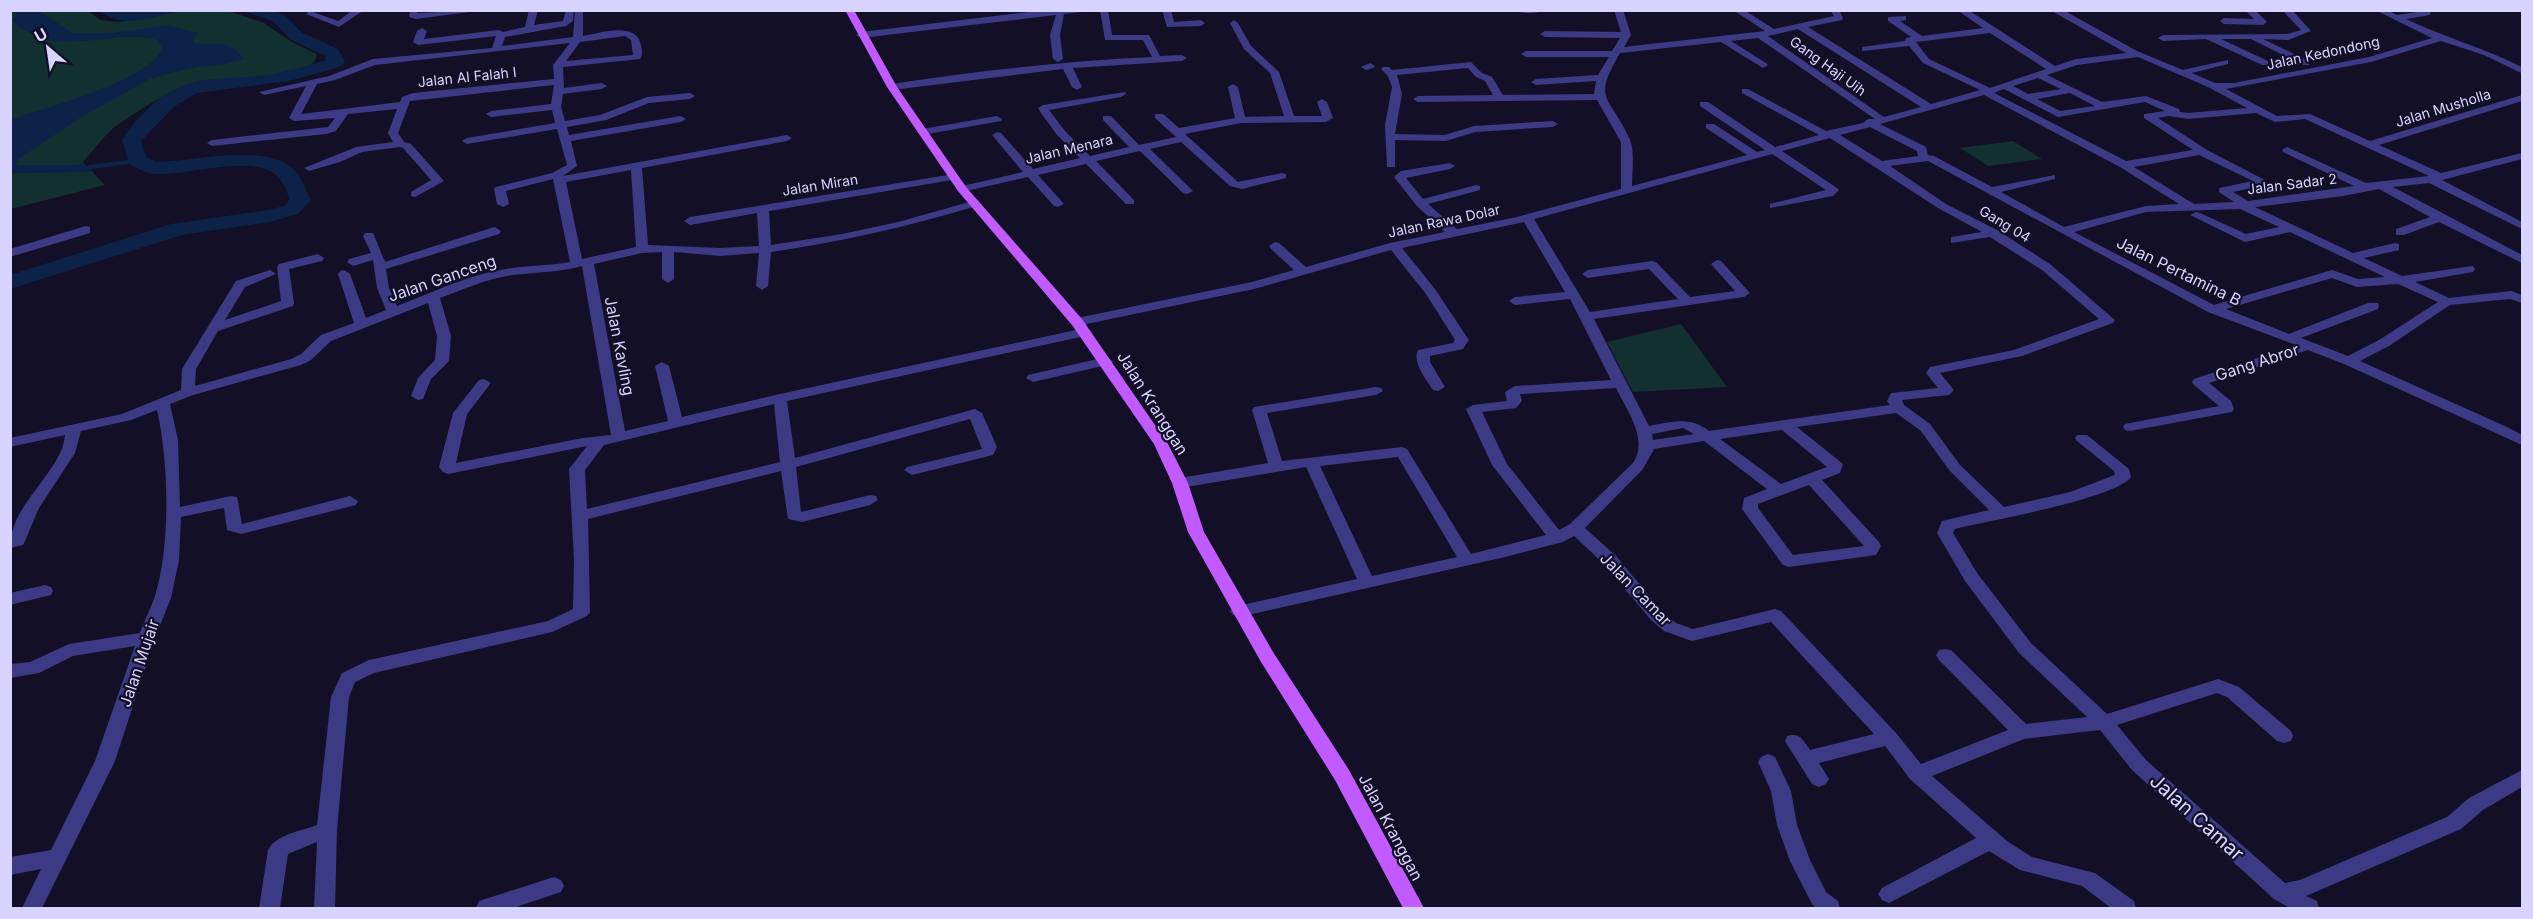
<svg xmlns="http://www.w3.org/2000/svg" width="2533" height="919" viewBox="0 0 2533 919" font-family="Inter,sans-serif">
<rect width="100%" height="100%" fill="#130f26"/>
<!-- green -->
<g fill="#12302f">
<path d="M11 11H88L101 20 118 22 181 11H228L264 23 292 42 317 54C317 55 315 61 314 62 301 79 216 79 193 83 176 87 123 119 110 131 100 141 92 152 83 162L105 185 11 209Z"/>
<polygon points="2013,141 2042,159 1988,166 1960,148"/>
<polygon points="1681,324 1727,387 1633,392 1607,342"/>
</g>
<!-- water -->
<path fill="#0c2248" d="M17 11H39L73 33H115L167 25 199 33 193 37 194 43C213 46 229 38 244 59L222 65 197 67 171 73 150 79 83 116 17 160 16 165H78L83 163 93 172 11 173V120C48 106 146 83 163 48L158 40C112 26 56 63 13 21Z"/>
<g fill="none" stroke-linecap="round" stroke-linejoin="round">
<!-- stream -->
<polyline stroke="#0c2248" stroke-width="4" points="83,168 137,161"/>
<!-- river -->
<g fill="#0c2248" fill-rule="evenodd">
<path d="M99 10H172L170 13C149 19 117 28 99 10Z"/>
<path d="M247 10H272L285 15 301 32 338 49 345 62 342 66 333 69 289 81 197 93 175 106 141 141 146 157 157 162C193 162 268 141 295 171 302 179 306 191 311 200L298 214 270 222 182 235 10 289V275L171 224 268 210 284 206 290 199C287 193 284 184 279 178 256 152 188 176 157 174 147 174 139 169 130 165L122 140C134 121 155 99 176 89 201 76 231 79 258 76 281 73 305 67 326 60L325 56 290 39 273 21 249 13Z"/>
</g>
<!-- minor -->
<g fill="#3d3a85" fill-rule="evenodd">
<polygon points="353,10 364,10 339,27 306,14 310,11 338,21"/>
<polygon points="410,10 419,10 417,13 484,10 416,19 409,17"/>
<path d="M529 10H538L534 25 563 21 566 10H574L573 21 566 26 505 37 502 46 573 37 575 10H583V36C601 33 636 21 641 45 642 51 643 54 640 59L563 67 564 88 602 83 607 86 602 89 563 94 561 107 565 121 600 115 647 97 690 93 695 96 690 99 649 103 606 120 567 127 569 135 681 116 686 119 681 122 571 141 577 166 563 176 787 135 792 138 787 141 642 168 648 245 720 248 759 246 757 213 690 225 684 221 690 217 954 174 958 175V179L769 211 771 245 842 234 898 222 973 201 979 204 977 206C906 227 844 241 771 252L768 286 762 290 756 286 759 253 720 256 674 252V279L668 283 662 279V252L642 253 594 264 625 431 668 421 655 366 662 362 669 366 682 417 780 394 1085 328 1092 332 1085 336 787 401 795 458 975 409 982 413 997 447 993 455 912 475 904 470 907 467 982 449 970 419 796 467 801 512 870 495 876 496 878 500 870 505 802 522 788 519 781 471 588 519 590 612 587 616 552 632 374 673 355 682 349 697 337 830 335 908H314L317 842 288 854 280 908H259L268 850C276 834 302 831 317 825L331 697 342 673 369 660 548 621 573 609 574 560 569 469 587 446 448 474 443 472 439 467 453 413 479 380 484 379 491 383 467 414 456 463 583 438 611 435 582 266C557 273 532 272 507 276 484 280 462 290 440 298L451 336 449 361 431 379 423 399 418 400 411 396 418 378 435 360 437 336 428 303 331 341 311 360 301 365 193 395 170 404 178 440 180 507 231 496 237 497 242 524 350 496 358 501 356 505 241 534 227 530 224 508 181 517 179 560 171 598 155 638 115 761 42 908H22L41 869 10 875V857L51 850 95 761 135 646 73 656 39 673 10 678V664L30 662 69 644 140 633C144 621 150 610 154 599 171 548 169 462 157 410L131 420 81 431 75 453 39 508 25 541 23 545 10 548C10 510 45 485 60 453 63 448 64 441 65 435L10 447V438L122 414 181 390 182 369 236 281 270 270 276 274 245 287 225 320 281 301 277 267 279 264 318 254 324 258 322 261 289 269 294 303 293 306 218 331 196 369 195 386 291 359 301 354 321 335 354 323 338 274 340 271 344 270 350 274 366 318 386 310 377 288 373 260 353 266 347 262 349 259 371 253 363 236 365 233H373L385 262 491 228 495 227 501 231 499 234 386 269 389 288 397 306C433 292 468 275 506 269 528 265 549 266 570 262L553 179 506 191 509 204 503 207 497 204 494 189 496 187 552 173 567 165 557 129 467 144 462 141 467 138 555 123 552 110 491 117 486 114 491 111 551 104 554 85 410 101 398 133 404 142 411 144 444 181 415 197 411 196V192L431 180 403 148 400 147 362 152 340 162 309 171 304 168 356 147 393 142 388 133 397 109 348 114 336 131 326 134 212 146 207 143 212 140 328 127 335 118 294 121 289 118 306 86 264 95 259 92 329 76 373 59 492 48 496 36 418 45 413 42 417 31 422 28 427 31 424 39 499 30 503 32 525 27ZM625 36 631 40 633 55 566 61 580 42ZM570 43 553 65 554 79 413 93 402 97 400 102 301 114 317 84 335 80 375 65ZM631 170 636 247 582 259 566 182ZM774 404 780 462 587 509 585 470 604 445Z"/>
<polygon points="1045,10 1098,10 1064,14 1060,35 1063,59 1058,62 1053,59 1050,35 1056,15 861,38 856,35 861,32"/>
<path d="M1100 10H1108L1112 35H1149L1160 56 1182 55 1187 58 1182 61 1073 68 1082 87 1077 90 1072 87 1063 69 892 90 887 87 892 84C979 71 1065 61 1152 57L1143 40H1105Z"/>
<polygon points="1162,10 1171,10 1174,22 1201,20 1205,23 1201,26 1167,27"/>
<path d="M1513 10H1545C1538 14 1520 14 1513 10Z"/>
<path d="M1614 10H1623L1631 35 1624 47 1765 31 1733 10H1744L1774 29 1834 16 1830 10H1839L1843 18 1842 20 1808 27 1931 104 1980 90 1923 63 1909 46 1862 51V47L1905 41 1906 38 1911 37 1888 21V17L1906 16V20L1900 21 1922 36 1983 28 1957 10H1968L2055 66 2076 59 2126 53 2050 10H2063L2137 51 2183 70 2228 60V64L2192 73 2215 83H2234L2369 57 2432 38 2375 10H2387L2397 15 2431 10 2430 15 2406 19C2444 37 2484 48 2522 67V73L2519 72 2484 55 2441 41 2371 62 2226 89 2277 116 2310 114 2370 141 2522 95V101L2379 145 2441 173 2522 153V159L2442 180 2522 222V229L2429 183 2393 187 2522 255V263L2439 222 2404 235H2396V229L2430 217 2379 189 2343 196 2255 207 2353 253 2395 243 2399 244V250L2364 258 2402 276 2473 266 2475 269 2473 272 2415 282 2449 298 2511 291 2522 295V303L2510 299 2450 305 2389 346 2360 361 2507 427 2522 435V445L2344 364 2308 350 2209 383 2231 401 2234 409 2232 412 2130 431 2125 430 2123 427 2125 424 2219 406 2194 385 2192 382 2194 379 2296 345 2208 312 1928 161 1890 166 1946 204 1997 230 2050 264 2115 320 2113 323 2022 356 1940 373 1954 390 1949 395 1902 400 1904 405 1930 424 1960 465 2004 507 2070 492 2115 475 2114 471 2077 441 2075 438 2077 435H2087L2129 469 2131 477C2115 499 1986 521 1955 529L1953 533 1977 573 2031 643 2107 714 2218 679 2239 687 2291 731 2293 736 2291 741 2284 743 2277 741 2227 697 2217 693 2117 725 2146 760 2285 883 2300 880 2447 817 2469 798 2522 770V787L2483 810 2461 829 2306 896 2317 901 2319 908H2290L2274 899 2132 770 2100 730 2024 739 1932 776 2007 841 2032 857 2095 873 2134 901 2136 908H2111L2082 886 2020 870 1989 851 1889 903 1882 900 1878 894 1882 888 1976 838 1910 779 1885 746 1819 763 1829 779 1826 784 1819 787 1812 784 1785 741 1787 736C1800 732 1803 740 1810 750L1874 734 1771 622 1692 641 1664 631 1651 620 1604 564 1574 536 1563 542 1505 557 1239 617 1233 615 1230 611 1233 607 1357 579 1306 467 1180 488 1172 483 1180 478 1268 463 1252 410 1254 407 1376 387 1381 388 1383 391 1376 395 1267 413 1282 461 1402 447 1407 449 1471 554 1546 535 1492 465 1466 409 1473 405 1507 401 1505 392 1515 386 1611 380 1570 299 1515 305 1509 301 1515 297 1565 292 1524 222 1402 248 1435 289 1469 340 1463 349 1430 356V362L1445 387 1438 391 1433 390C1426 379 1412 363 1418 350L1453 343 1455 340 1426 294 1391 250 1254 289 1077 326 1070 322 1077 318 1252 282 1294 270 1271 249 1269 246 1275 242 1279 243 1306 267 1390 243 1445 232 1416 205 1394 177 1401 171 1450 163 1455 166 1450 169 1406 178 1423 199 1476 185 1480 186V190L1428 204 1457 229 1517 217 1621 189V142L1597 100 1418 102 1413 99 1418 96 1493 95 1485 81 1476 77 1468 68 1397 75 1402 94 1395 134 1445 135 1474 126 1553 121 1558 124 1553 127 1475 132 1446 141 1395 140V167H1387L1385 125 1392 87 1388 76 1381 69 1383 67H1389L1392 70 1471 62 1482 73 1492 77 1503 95 1594 94 1596 81 1536 85 1531 82 1536 79 1598 75 1609 57H1526L1521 54 1526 51H1612L1620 38 1545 37 1540 34 1545 31 1621 32ZM1798 29 1921 107 1884 117 1768 36ZM1990 33 2046 69 1990 88 1929 59 1916 42ZM1758 38 1875 119H1868L1863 123 1826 131 1748 89H1742V93L1819 135 1775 147 1708 102H1700V106L1765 150 1757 152 1714 124H1706V128L1747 155 1632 186C1632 173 1635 152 1630 140 1610 94 1591 103 1620 53L1721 42 1763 68 1768 65 1766 63 1731 41ZM2138 57 2208 87 2247 108 2188 113 2180 112 2179 109 2146 96 2102 102 2047 75 2077 65ZM2038 78 2061 89 2028 94 2013 86ZM2004 89 2058 117 2145 102 2165 111 2144 114V118L2193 150 2126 161 1994 93ZM2070 93 2095 106 2060 111 2037 99ZM1984 95 2120 167 2179 204 2146 206 2064 227 2001 192 2055 179V175L1992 187 1934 156 1928 155 1926 147 1880 124ZM2256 113 2275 122 2305 119 2429 176 2366 183 2287 147 2282 150 2283 152 2354 186 2248 201 2233 192 2261 186 2265 181 2263 179 2207 150 2158 118 2169 116 2188 119ZM1870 127 1917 151 1918 156 1882 161 1840 135ZM1830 138 1938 208 1982 232 1951 237V243L1990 237 2042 270 2099 319 2014 350 1930 367 1926 373 1938 388 1891 393 1887 401 1890 405 1709 431C1689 416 1672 422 1649 426L1594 319 1744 297 1750 293 1721 261 1717 260 1711 264 1735 291 1690 297 1656 262 1652 261 1588 270 1582 274 1588 278 1649 269 1678 299 1590 312 1534 219 1772 154 1826 190 1770 204V208L1833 196 1839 190 1837 188 1782 151ZM2199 155 2253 181 2219 188V192L2234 202 2194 204 2134 167ZM2240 209 2279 227 2246 234 2200 213 2196 212 2190 215 2245 242 2290 232 2385 277 2358 279 2332 270 2214 305 2074 232 2146 212ZM2332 278 2357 287 2398 284 2438 302 2379 340 2348 356 2301 338 2378 309 2379 306 2378 303H2368L2289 334 2226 309ZM1616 388C1627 411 1649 439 1633 463L1570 524 1559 530 1507 464 1482 412 1516 408 1522 401 1520 394ZM1896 413 1920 430 1950 471 1989 510 1942 521 1937 533 1965 581 2019 653 2087 717 2026 724 1951 650 1945 649 1939 650 1936 655 1939 660 2008 730 1921 764 1896 733 1781 611 1775 609 1693 629 1676 623 1663 612 1616 556 1585 528 1643 469 1654 449 1704 441 1767 489 1744 498 1742 509 1783 565 1789 567 1876 555 1881 546 1879 542 1822 480 1840 473 1843 464 1797 427ZM1683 428 1694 434 1653 440 1652 434ZM1782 430 1827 467 1781 484 1720 439ZM1398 457 1457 557 1372 576 1320 466ZM1809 485 1864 546 1793 555 1758 508V504Z"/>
<polygon points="2245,10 2255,10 2267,22 2263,25 2224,24 2220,21 2224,18 2254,19"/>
<polygon points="2282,10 2292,10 2311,31 2288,40 2263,39 2309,61 2309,65 2303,65 2251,39 2221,39 2268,61 2268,65 2262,65 2206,39 2163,41 2158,38 2163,35 2287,34 2301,30"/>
<polygon points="1234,20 1238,23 1251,46 1279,72 1294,116 1322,116 1317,102 1322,99 1327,102 1333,118 1326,122 1241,123 1185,134 1238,182 1282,173 1286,174 1286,178 1242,189 1230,186 1181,142 1150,149 1191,189 1193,191 1187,194 1183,193 1140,151 1096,161 1134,200 1134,204 1126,204 1086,164 1038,175 1064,204 1058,207 1054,206 1028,177 962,192 956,189 958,187 1023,172 992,135 997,132 1001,133 1033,169 1080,158 1057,135 1039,110 1038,108 1043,105 1125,92 1126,94 1121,97 1049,110 1065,131 1090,156 1129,147 1103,120 1103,116 1111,116 1139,145 1176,137 1155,118 1155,114 1163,114 1179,128 1235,118 1228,87 1233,84 1238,87 1245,117 1284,116 1270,73 1244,49 1230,23"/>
<polygon points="1370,63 1375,66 1373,68 1366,70 1361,67"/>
<polygon points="997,116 1002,119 1001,121 922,135 917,132 922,129"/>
<polygon points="86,226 90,227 90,233 10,257 10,249"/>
<polygon points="1106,357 1113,361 1111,364 1033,382 1026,378 1028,375"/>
<polygon points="45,585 51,587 53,591 51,595 10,605 10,593"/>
<polygon points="1768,754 1775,757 1791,791 1797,825 1810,860 1826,892 1838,901 1840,908 1816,908 1812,904 1790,861 1777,825 1771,791 1758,762 1761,757"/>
<polygon points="554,877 561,880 564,886 561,892 513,908 476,908 479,901"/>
</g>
<!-- major -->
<polygon fill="#c25bff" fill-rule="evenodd" points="845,10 854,10 897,87 966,187 1082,319 1168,444 1188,483 1204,532 1273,652 1349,770 1424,908 1403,908 1335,780 1261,662 1188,532 1172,483 1154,444 1072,325 958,191 887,87"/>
</g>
<g text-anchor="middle" stroke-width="4.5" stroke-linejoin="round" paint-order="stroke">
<!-- far-street labels -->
<g font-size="14" fill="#d9d4ff" stroke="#130f26">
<text transform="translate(2323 53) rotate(-12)" y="5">Jalan Kedondong</text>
<text transform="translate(1828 66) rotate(36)" y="5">Gang Haji Uih</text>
<text transform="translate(467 77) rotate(-6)" y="5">Jalan Al Falah I</text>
<text transform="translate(2443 108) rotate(-17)" y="5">Jalan Musholla</text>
<text transform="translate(1069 149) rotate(-13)" y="5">Jalan Menara</text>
<text transform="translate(2292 184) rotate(-7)" y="5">Jalan Sadar 2</text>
<text transform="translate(820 185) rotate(-9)" y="5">Jalan Miran</text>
<text transform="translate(1444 221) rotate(-12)" y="5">Jalan Rawa Dolar</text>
<text transform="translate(2005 224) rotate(31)" y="5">Gang 04</text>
</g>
<!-- street labels -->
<g font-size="16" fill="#d9d4ff" stroke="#130f26">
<text transform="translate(2179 271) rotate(26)" y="6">Jalan Pertamina B</text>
<text transform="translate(442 278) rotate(-19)" y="6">Jalan Ganceng</text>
<text transform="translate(620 346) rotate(79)" y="6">Jalan Kavling</text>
<text transform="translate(2257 362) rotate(-18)" y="6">Gang Abror</text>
<text transform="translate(1153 403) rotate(58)" y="6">Jalan Kranggan</text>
<text transform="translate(1636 589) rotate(46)" y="6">Jalan Camar</text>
<text transform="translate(139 663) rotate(-71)" y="6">Jalan Mujair</text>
<text transform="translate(1391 827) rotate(62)" y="6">Jalan Kranggan</text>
</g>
<!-- near-street labels -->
<g font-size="20" fill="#d9d4ff" stroke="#130f26">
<text transform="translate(2197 817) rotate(42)" y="7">Jalan Camar</text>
</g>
</g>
<!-- border -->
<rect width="2533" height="919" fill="none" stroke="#d9d4ff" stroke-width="24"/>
<!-- north arrow -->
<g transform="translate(48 48) rotate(331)" stroke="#130f26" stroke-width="4.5" paint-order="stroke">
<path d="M0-4.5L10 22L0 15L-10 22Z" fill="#d9d4ff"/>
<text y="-9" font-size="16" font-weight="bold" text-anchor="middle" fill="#d9d4ff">U</text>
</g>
</svg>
